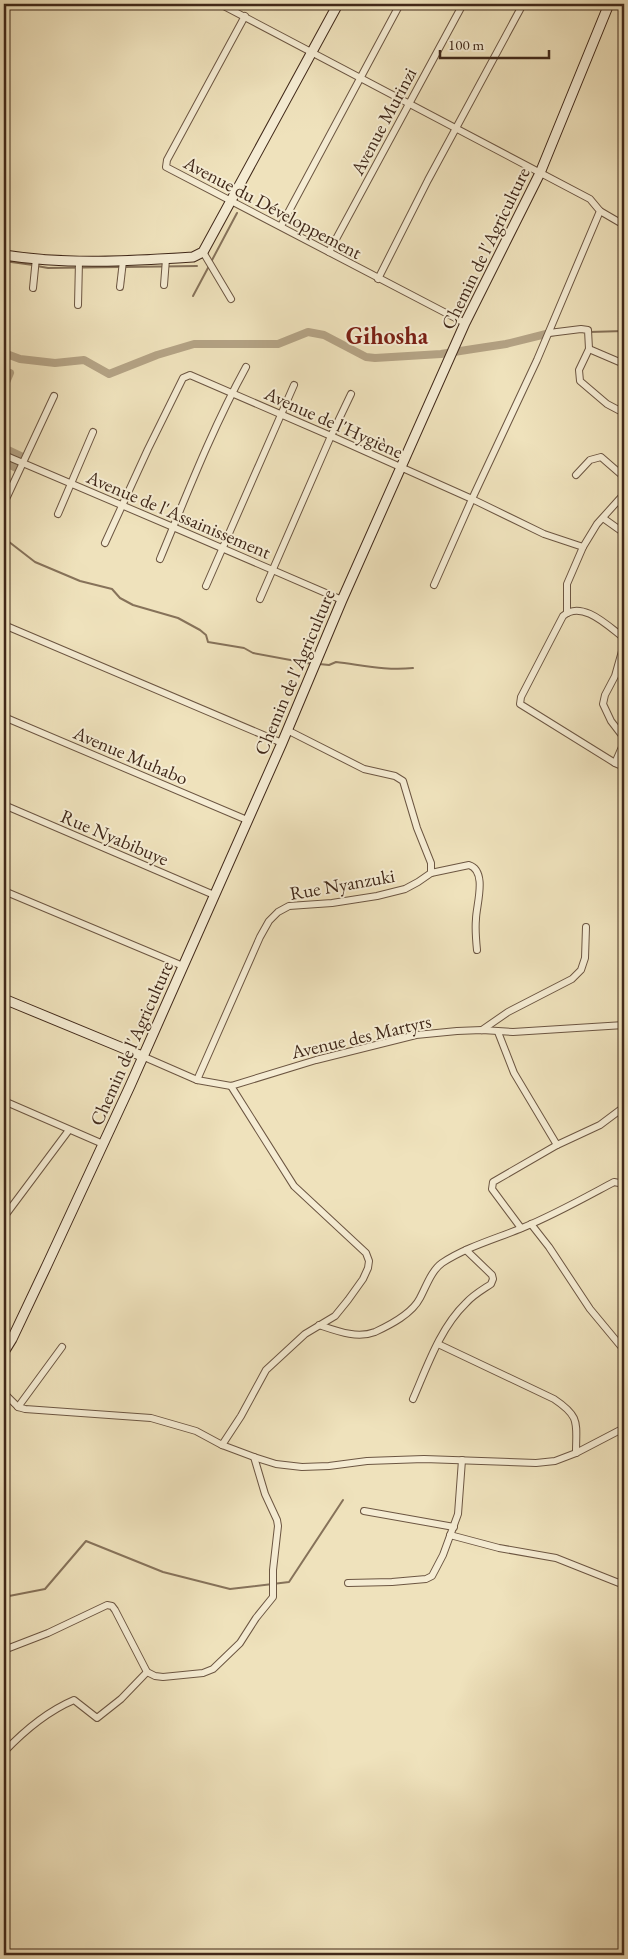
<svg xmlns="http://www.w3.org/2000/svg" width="628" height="1959" viewBox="0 0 628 1959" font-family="'EB Garamond',serif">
<rect width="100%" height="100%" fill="#efe2bc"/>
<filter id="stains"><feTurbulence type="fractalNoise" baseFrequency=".004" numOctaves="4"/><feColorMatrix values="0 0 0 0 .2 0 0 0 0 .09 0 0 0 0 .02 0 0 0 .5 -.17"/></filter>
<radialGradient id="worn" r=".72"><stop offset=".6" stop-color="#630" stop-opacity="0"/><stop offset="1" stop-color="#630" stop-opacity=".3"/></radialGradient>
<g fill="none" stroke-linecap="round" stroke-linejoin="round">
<!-- stream -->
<g stroke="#86725a" stroke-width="2">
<polyline points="4,261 33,265"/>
<polyline points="211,262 237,213"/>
<polyline points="37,266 48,268 120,267"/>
<polyline points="125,267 197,266"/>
<polyline points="193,296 209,266"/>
<polyline points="589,332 624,331"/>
<polyline points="4,538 35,562 80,581 112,589 120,598 133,605 178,618 200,630 206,635 208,642 244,648 253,653 312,664"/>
<path d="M319 664 329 665 336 662C362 665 386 671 413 668"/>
<polyline points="4,1597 45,1589 86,1541 163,1572 230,1589 289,1582 343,1500"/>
</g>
<!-- canal -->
<g stroke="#b4a385" stroke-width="8">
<polyline points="4,353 20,359 55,363 84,360 109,374 157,355 194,344 278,344 308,332 324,335 366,357 375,358 441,354 473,349 506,344 554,332"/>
<polyline points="4,387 10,373"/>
<polyline points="4,448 21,456"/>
<polyline points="4,462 18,469"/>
</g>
<defs>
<g id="street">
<polyline points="220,4 590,199 600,211 537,360 472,499 434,585"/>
<polyline points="245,16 167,160 166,167 465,323"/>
<polyline points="600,211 624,225"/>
<polyline points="281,226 400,4"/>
<polyline points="203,252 231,299"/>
<polyline points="329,252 463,4"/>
<polyline points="378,279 428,180 523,4"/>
<polyline points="164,285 166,259"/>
<polyline points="120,287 123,261"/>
<polyline points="33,288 36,258"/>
<polyline points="78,305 79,261"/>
<polyline points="549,333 581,329 588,330 589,349 579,370 580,381 607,404 624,413"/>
<polyline points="589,349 624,364"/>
<polyline points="4,455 173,527 342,600"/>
<polyline points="576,475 590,460 601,457 624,477"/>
<polyline points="6,499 54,396"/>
<polyline points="58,514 93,432"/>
<polyline points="603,518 624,533"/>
<polyline points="105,543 148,449 183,378 190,375 331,436 472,499 544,534 583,547"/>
<path d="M160 559C187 494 212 429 246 367"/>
<polyline points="206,586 294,385"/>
<polyline points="260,599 331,436 351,394"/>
<polyline points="567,613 567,584 583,547 597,524 624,494"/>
<polyline points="4,625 282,743"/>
<path d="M624 638C609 627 582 599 563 616L521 697 520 704 615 763 624 767"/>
<polyline points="4,717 247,820"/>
<polyline points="287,730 364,769 395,776 403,781 417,828 431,863 431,873"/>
<polyline points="615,763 622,747 624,738 611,721 603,704 605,695 615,676 624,644"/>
<polyline points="4,805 214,895"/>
<polyline points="4,891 183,966"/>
<polyline points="482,1030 508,1012 572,979 581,970 585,958 586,927"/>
<polyline points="498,1032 514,1073 557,1145"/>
<polyline points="142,1056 197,1080 231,1086 316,1060 416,1035 457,1031 482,1030 513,1032 624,1025"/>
<path d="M197 1080 260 937 269 921 278 912 289 906 332 903 377 896 405 889 418 882 431 873 469 865C488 871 476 906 476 919 475 929 476 940 477 950"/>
<polyline points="4,1101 103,1144"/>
<polyline points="4,1217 69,1130"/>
<polyline points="531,1224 549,1247 590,1309 624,1350"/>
<polyline points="521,1228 492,1189 493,1182 557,1145 600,1125 624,1107"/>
<path d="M319 1325C337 1331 357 1339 375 1332 390 1325 412 1314 420 1298 426 1287 431 1271 442 1263 466 1247 495 1239 522 1228 554 1215 584 1198 614 1182L624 1184"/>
<path d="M438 1344 554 1399C581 1417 576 1423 576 1453"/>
<polyline points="4,1393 18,1407 25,1409 151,1418 196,1431 222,1445 254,1457 276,1464 302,1467 329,1466 367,1461 424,1459 536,1463 555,1461 576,1453 624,1428"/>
<path d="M413 1399C427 1367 440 1328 466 1303 473 1295 482 1290 491 1284L493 1279 492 1275 466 1250"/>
<polyline points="18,1407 62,1347"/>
<polyline points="222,1445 241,1416 266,1370 305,1334 335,1316 348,1300 363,1279 368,1268 369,1261 366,1253 294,1186 231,1086"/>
<polyline points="364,1511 454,1527"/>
<polyline points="450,1535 499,1548 556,1558 624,1585"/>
<polyline points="348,1583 392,1582 426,1579 432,1576 443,1555 458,1514 462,1460"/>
<polyline points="4,1650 48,1633 107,1605 112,1606 115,1610 147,1672 155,1676 163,1677 203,1673 213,1669 240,1643 256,1618 273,1597 273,1570 278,1526 277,1520 265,1494 254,1457"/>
<path d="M4 1752C23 1732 48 1711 74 1700L97 1718 121 1699 147 1672"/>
</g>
<g id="secondary">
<path d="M4 255C66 265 131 261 193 257L203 252 338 4"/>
<polyline points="4,999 142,1056"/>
<polyline points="4,1352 12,1339 47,1265 130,1086 282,743 342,600 465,323 540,173 609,4"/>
</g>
</defs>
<!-- street casing -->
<use href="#street" stroke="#6c5642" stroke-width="8"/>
<!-- secondary casing -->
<use href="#secondary" stroke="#402819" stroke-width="11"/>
<!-- street -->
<use href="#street" stroke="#f5ecd3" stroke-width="6"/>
<!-- secondary -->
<use href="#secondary" stroke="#f5ecd3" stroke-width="9"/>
</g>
<g text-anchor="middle" stroke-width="4" stroke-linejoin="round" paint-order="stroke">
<!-- street labels -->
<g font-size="19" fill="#402819" stroke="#f5ecd3">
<text transform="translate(383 121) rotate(-62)" y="7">Avenue Murinzi</text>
<text transform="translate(273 207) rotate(28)" y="7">Avenue du Développement</text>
<text transform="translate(485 248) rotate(-64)" y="7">Chemin de l'Agriculture</text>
<text transform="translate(334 422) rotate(24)" y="7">Avenue de l'Hygiène</text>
<text transform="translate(179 514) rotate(23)" y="7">Avenue de l'Assainissement</text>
<text transform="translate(294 672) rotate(-67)" y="7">Chemin de l'Agriculture</text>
<text transform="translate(131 755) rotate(23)" y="7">Avenue Muhabo</text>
<text transform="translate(115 837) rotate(23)" y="7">Rue Nyabibuye</text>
<text transform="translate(342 884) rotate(-10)" y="7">Rue Nyanzuki</text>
<text transform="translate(361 1036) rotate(-13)" y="7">Avenue des Martyrs</text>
<text transform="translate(131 1043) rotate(-66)" y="7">Chemin de l'Agriculture</text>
</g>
<!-- district labels -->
<g font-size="24" font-weight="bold" fill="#7a1f14" stroke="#f5ecd3">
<text x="387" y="344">Gihosha</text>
</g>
</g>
<!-- margin -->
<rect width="628" height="1959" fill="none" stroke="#efe2bc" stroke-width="20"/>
<rect x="5" y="5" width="618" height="1949" fill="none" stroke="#402819" stroke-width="2.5"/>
<rect x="10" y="10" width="608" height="1939" fill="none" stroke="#402819"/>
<!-- scale -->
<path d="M440 50v8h109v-8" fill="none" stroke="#402819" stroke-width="2.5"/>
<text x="448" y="50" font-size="15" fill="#402819" stroke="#f5ecd3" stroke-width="4" paint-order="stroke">100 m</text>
<rect width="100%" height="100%" filter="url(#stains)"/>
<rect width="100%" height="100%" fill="url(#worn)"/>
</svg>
